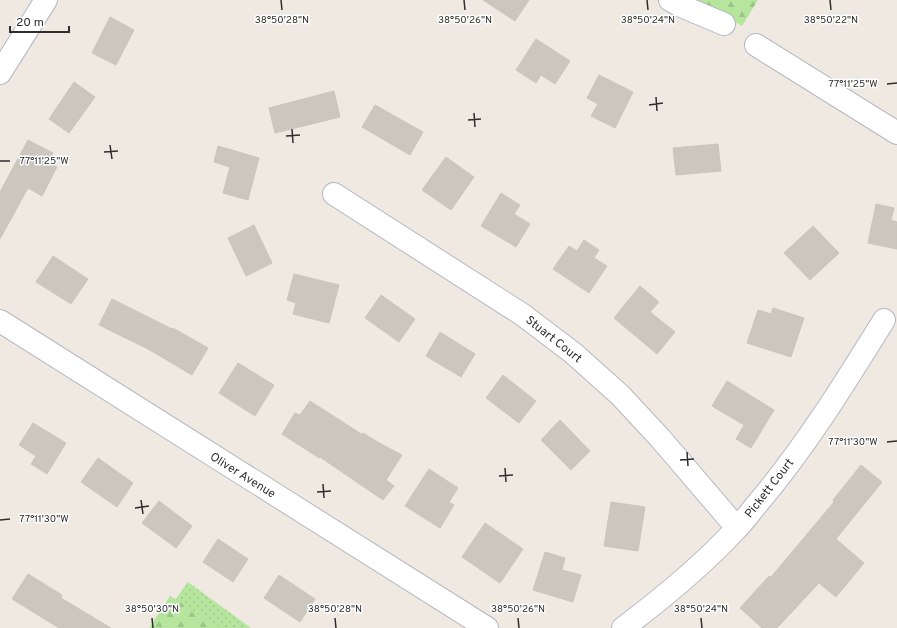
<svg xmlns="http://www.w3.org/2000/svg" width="897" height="628" viewBox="0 0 897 628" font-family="Overpass,sans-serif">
<defs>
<pattern id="green-dots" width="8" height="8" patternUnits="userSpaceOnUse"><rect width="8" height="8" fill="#b6e59e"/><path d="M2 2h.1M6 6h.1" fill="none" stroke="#9dc588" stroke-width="1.8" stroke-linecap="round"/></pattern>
<pattern id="forest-firs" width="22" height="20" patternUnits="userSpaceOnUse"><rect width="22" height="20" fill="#b6e59e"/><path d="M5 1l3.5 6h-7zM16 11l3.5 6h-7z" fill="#9dc588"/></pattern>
</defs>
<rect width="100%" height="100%" fill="#efe9e1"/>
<!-- green -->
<polygon fill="url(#green-dots)" points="188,582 251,628 155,628"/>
<!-- forest -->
<g fill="url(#forest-firs)">
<polygon points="693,0 758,0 742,26"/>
<polygon points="170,596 221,628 149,628"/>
</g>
<!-- building -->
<g fill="#cbc7bf" stroke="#cbc5ba">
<polygon points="483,0 529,0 515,21"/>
<polygon points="110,17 134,30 116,65 92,53"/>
<polygon points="536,39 570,61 555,84 541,75 536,83 516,70"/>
<polygon points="599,75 633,92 615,128 591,116 598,104 587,98"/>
<polygon points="74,82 95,97 69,133 49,119"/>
<polygon points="334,91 340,117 275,133 269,108"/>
<polygon points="375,105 423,132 410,155 362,127"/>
<polygon points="28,140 53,153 48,162 57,167 42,196 28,188 0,239 0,192"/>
<polygon points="718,144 721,171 676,175 673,148"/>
<polygon points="218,146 259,158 248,200 223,193 230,167 214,162"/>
<polygon points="446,157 474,177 451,210 422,190"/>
<polygon points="501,193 520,205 514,214 530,224 516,247 481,226"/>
<polygon points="876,204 894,208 891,220 897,222 897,249 868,243"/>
<polygon points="254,225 272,263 246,276 228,238"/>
<polygon points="813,226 839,253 810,280 784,253"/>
<polygon points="584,240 599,250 594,258 607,266 589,293 553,269 569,246 577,251"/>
<polygon points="53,256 88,279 71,304 36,282"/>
<polygon points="294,274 339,285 329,323 293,314 296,303 287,300"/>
<polygon points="640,286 659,302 650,312 675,332 657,354 614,318"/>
<polygon points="381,295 415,319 399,342 365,318"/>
<polygon points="112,299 172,329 173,328 208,348 192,375 148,349 99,325"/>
<polygon points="773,308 804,318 791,357 747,343 758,310 771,314"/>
<polygon points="440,332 475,354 461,377 426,356"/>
<polygon points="238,363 274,385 255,416 219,393"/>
<polygon points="503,375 536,401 519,423 486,398"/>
<polygon points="727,381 774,410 751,448 736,439 744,425 712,406"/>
<polygon points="310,401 363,435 363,433 381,444 402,455 386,480 394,486 383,500 320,457 319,458 282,434 295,413 300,415"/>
<polygon points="560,420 590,451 571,470 541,440"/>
<polygon points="33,423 66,443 47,474 31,464 36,456 19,445"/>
<polygon points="98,458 133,483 117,507 81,482"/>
<polygon points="861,465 882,482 836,539 864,563 836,597 819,583 777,628 762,628 740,608 769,576 771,577 834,502 833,500"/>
<polygon points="429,469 458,488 449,502 454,505 440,528 405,506"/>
<polygon points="159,501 192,526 176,548 142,523"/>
<polygon points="611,502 645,507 638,551 604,546"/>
<polygon points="485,523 523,549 500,583 462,557"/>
<polygon points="218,539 248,559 233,582 203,562"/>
<polygon points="545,552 565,558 562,570 581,575 573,602 533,590"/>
<polygon points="28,574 62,595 61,598 111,628 59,628 12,599"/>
<polygon points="279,575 315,599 300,622 264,598"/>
</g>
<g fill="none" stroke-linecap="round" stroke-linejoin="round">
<defs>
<g id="minor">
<polyline points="670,0 679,5 724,24"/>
<polyline points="756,45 897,133"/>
<polyline points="0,73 46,0"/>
<polyline points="334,194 523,315 573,353 620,395 660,438 737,528"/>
<polyline points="0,321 487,628"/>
<path d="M623 628C663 598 703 565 737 528 745 520 751 511 758 503 806 446 845 383 884 320"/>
</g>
</defs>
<!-- minor casing -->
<use href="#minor" stroke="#b4b7c1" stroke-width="24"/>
<!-- minor -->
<use href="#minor" stroke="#fff" stroke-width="22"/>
</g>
<!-- ticks -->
<path fill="none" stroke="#2e2e2e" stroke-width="1.5" d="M281 0 282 10M464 0 465 10M647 0 648 10M830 0 831 10M887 84 897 83M656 97 657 111M649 105 663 103M474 113 475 127M468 120 481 119M292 129 293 143M286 136 300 135M110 145 112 159M104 152 118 151M0 161H10M887 442 897 441M687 452 688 466M680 460 694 459M505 468 506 482M499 476 513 475M323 484 324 498M317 492 331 491M141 500 143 514M135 508 149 506M0 520 10 519M152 618 153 628M335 618 336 628M518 618 519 628M701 618 702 628"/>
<g text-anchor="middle" stroke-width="3" stroke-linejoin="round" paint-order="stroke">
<!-- street labels -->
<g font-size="12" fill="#2e2e2e" stroke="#fff">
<text transform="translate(554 339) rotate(38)" y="4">Stuart Court</text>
<text transform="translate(243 475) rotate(32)" y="4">Oliver Avenue</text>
<text transform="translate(769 488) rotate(-52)" y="4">Pickett Court</text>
</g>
</g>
<g font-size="10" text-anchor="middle" fill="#2e2e2e" stroke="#fff" stroke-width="3" stroke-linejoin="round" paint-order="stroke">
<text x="282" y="23">38°50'28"N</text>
<text x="465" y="23">38°50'26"N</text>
<text x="648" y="23">38°50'24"N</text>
<text x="831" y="23">38°50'22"N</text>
<text x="853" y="87">77°11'25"W</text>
<text x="44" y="164">77°11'25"W</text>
<text x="853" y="445">77°11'30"W</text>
<text x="44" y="522">77°11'30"W</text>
<text x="152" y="612">38°50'30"N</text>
<text x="335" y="612">38°50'28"N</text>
<text x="518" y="612">38°50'26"N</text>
<text x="701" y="612">38°50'24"N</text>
</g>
<!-- scale -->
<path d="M10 26v6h59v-6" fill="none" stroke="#2e2e2e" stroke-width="2"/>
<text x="16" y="26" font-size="12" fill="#2e2e2e" stroke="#ffffff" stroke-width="3" paint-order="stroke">20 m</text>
</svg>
